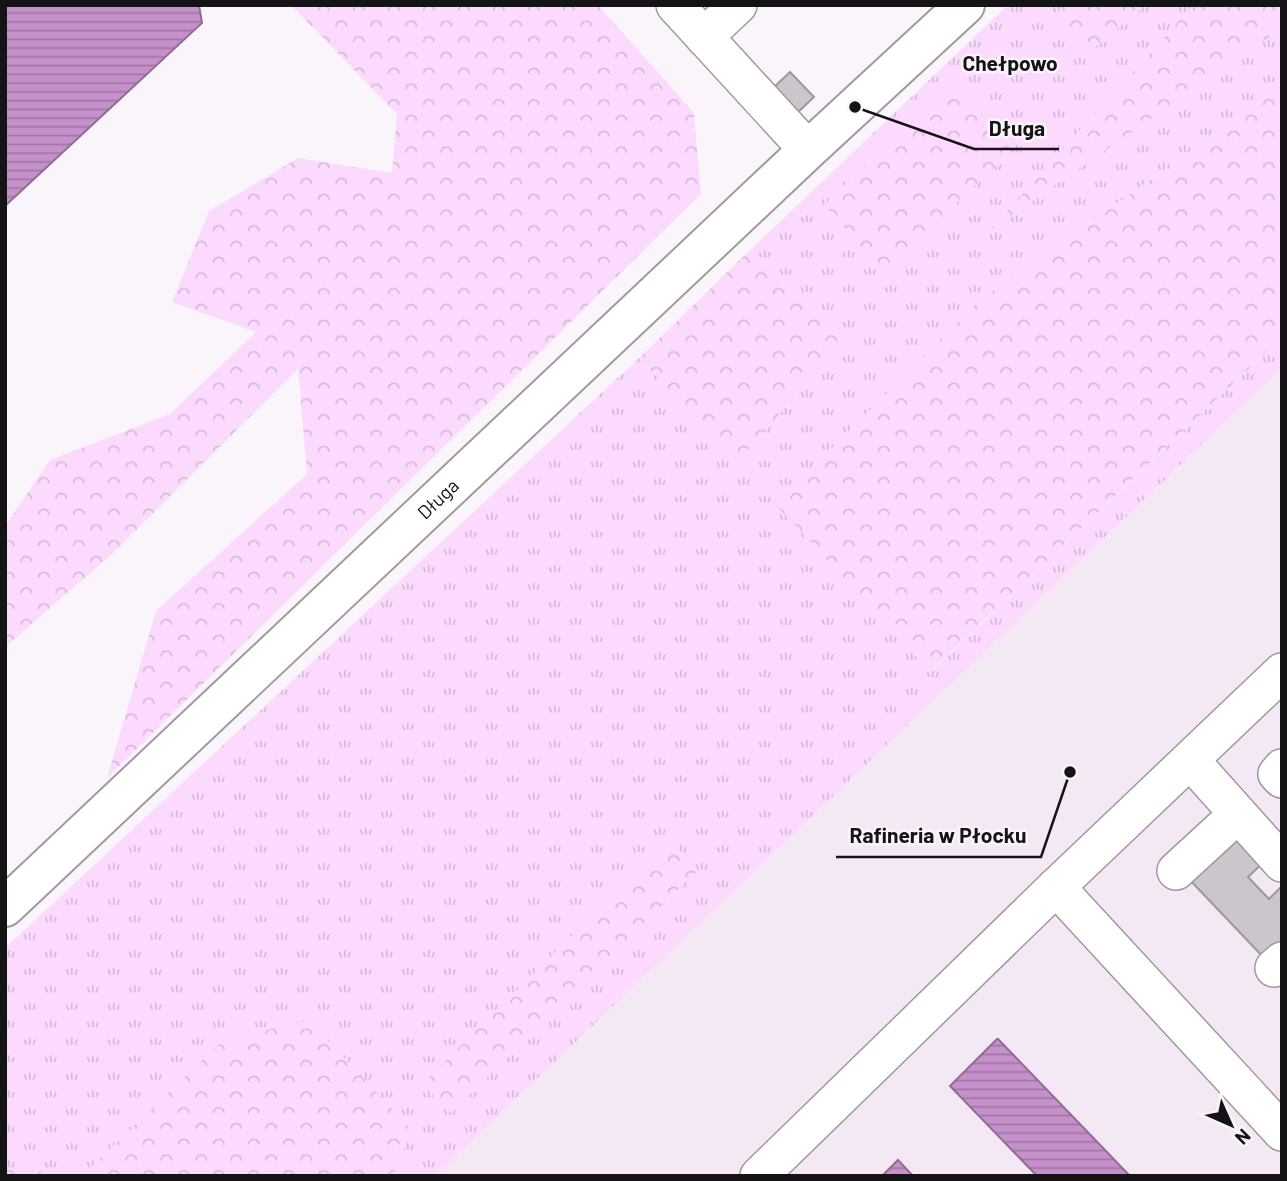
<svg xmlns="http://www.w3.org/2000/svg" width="1287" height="1181" viewBox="0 0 1287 1181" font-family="Barlow,sans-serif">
<defs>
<pattern id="grass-tufts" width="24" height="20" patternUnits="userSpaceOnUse" patternTransform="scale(1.75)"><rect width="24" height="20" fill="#fbdafe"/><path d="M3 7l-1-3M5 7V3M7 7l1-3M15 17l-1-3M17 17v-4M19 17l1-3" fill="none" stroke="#d6bad9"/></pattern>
<pattern id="forest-crowns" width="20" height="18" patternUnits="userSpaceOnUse" patternTransform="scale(1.75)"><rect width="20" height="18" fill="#fbdafe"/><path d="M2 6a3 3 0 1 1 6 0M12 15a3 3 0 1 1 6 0" fill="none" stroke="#d6bad9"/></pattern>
<pattern id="water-rules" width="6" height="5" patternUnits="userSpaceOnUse" patternTransform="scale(1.75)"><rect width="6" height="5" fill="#c691ca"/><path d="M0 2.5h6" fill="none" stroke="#a075a3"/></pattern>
</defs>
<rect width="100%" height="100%" fill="#faf5fa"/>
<!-- built -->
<polygon fill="#f3e8f4" points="1282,368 1282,1176 435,1176"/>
<!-- grass -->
<polygon fill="url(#grass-tufts)" points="1008,5 1193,5 992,228 1282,28 1282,87 980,300 931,672 1282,337 1282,368 435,1176 5,1176 5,948 639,358 735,461 847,342 749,251"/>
<!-- forest -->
<g fill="url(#forest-crowns)">
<polygon points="291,5 598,5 694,113 701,194 107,778 156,611 307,474 298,369 112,554 5,647 5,526 50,460 170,414 256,332 172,302 209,211 298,158 392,173 397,114"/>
<polygon points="1064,5 1141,5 1142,8 1087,54 1058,11"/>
<polygon points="1193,5 1282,5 1282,28 989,231"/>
<polygon points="952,81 1014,149 884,272 824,205"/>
<polygon points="1282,87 1282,337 930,672 775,504 980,300"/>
<polygon points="749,251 847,342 735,462 639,358"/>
<polygon points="670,839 697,871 451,1113 422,1084"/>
<polygon points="309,1020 411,1129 394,1176 82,1176 223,1040"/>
<polygon points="5,1168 42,1171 37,1176 5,1176"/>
</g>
<!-- water -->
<g fill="url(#water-rules)" stroke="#916b94" stroke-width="2">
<polygon points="5,5 199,5 202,23 5,206"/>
<polygon points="997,1039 998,1039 1130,1176 1037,1176 950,1086"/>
<polygon points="898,1160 913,1176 882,1176"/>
</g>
<!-- building -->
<g fill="#cbc6cb" stroke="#9d989d" stroke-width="2">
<polygon points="790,72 814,97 796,114 772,89"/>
<polygon points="1243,834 1267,859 1248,877 1269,899 1282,886 1282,947 1267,961 1186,876 1218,845 1225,852"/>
</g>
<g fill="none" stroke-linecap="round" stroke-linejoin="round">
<defs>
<g id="minor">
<polyline points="675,5 808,150"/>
<polyline points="704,37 738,5"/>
<polyline points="1190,760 1282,863"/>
<polyline points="1282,768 1277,774 1282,779"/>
<polyline points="1176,871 1238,814"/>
<polyline points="1056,887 1282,1132"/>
<polyline points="1274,968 1282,961"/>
<polyline points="759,1176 1056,887 1282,672"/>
</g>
<g id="major">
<path id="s1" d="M5 907 808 150 965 5"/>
</g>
</defs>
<!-- minor casing -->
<use href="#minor" stroke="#9f9a9f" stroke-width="40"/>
<!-- major casing -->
<use href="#major" stroke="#9f9a9f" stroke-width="42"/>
<!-- minor -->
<use href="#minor" stroke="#fff" stroke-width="37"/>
<!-- major -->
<use href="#major" stroke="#fff" stroke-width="38"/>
</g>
<g text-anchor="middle" stroke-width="5" stroke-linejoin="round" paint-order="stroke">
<!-- street labels -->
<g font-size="19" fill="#151315" stroke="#faf5fa">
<text dy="7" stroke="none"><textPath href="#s1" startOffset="595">Długa</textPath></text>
</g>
<!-- neighbourhood labels -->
<g font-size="21" font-weight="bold" fill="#151315" stroke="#faf5fa">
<text x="1010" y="71">Chełpowo</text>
</g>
</g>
<!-- callouts -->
<path fill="none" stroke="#151315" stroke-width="2.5" d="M855 107L974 149H1059M1070 772L1041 857H836"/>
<g fill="#151315" stroke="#faf5fa" stroke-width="2.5">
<circle cx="855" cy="107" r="7"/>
<circle cx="1070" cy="772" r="7"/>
</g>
<g font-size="21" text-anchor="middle" font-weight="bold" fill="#151315" stroke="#faf5fa" stroke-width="5" stroke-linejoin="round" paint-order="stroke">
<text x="1017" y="136">Długa</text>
<text x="938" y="843">Rafineria w Płocku</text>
</g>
<!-- border -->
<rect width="1287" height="1181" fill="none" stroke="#151315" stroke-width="14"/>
<!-- north arrow -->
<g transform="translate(1231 1125) rotate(135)" stroke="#faf5fa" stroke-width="5" paint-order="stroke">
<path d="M0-5L12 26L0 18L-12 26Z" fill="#151315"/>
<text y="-10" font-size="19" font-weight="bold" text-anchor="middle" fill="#151315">N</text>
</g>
</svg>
